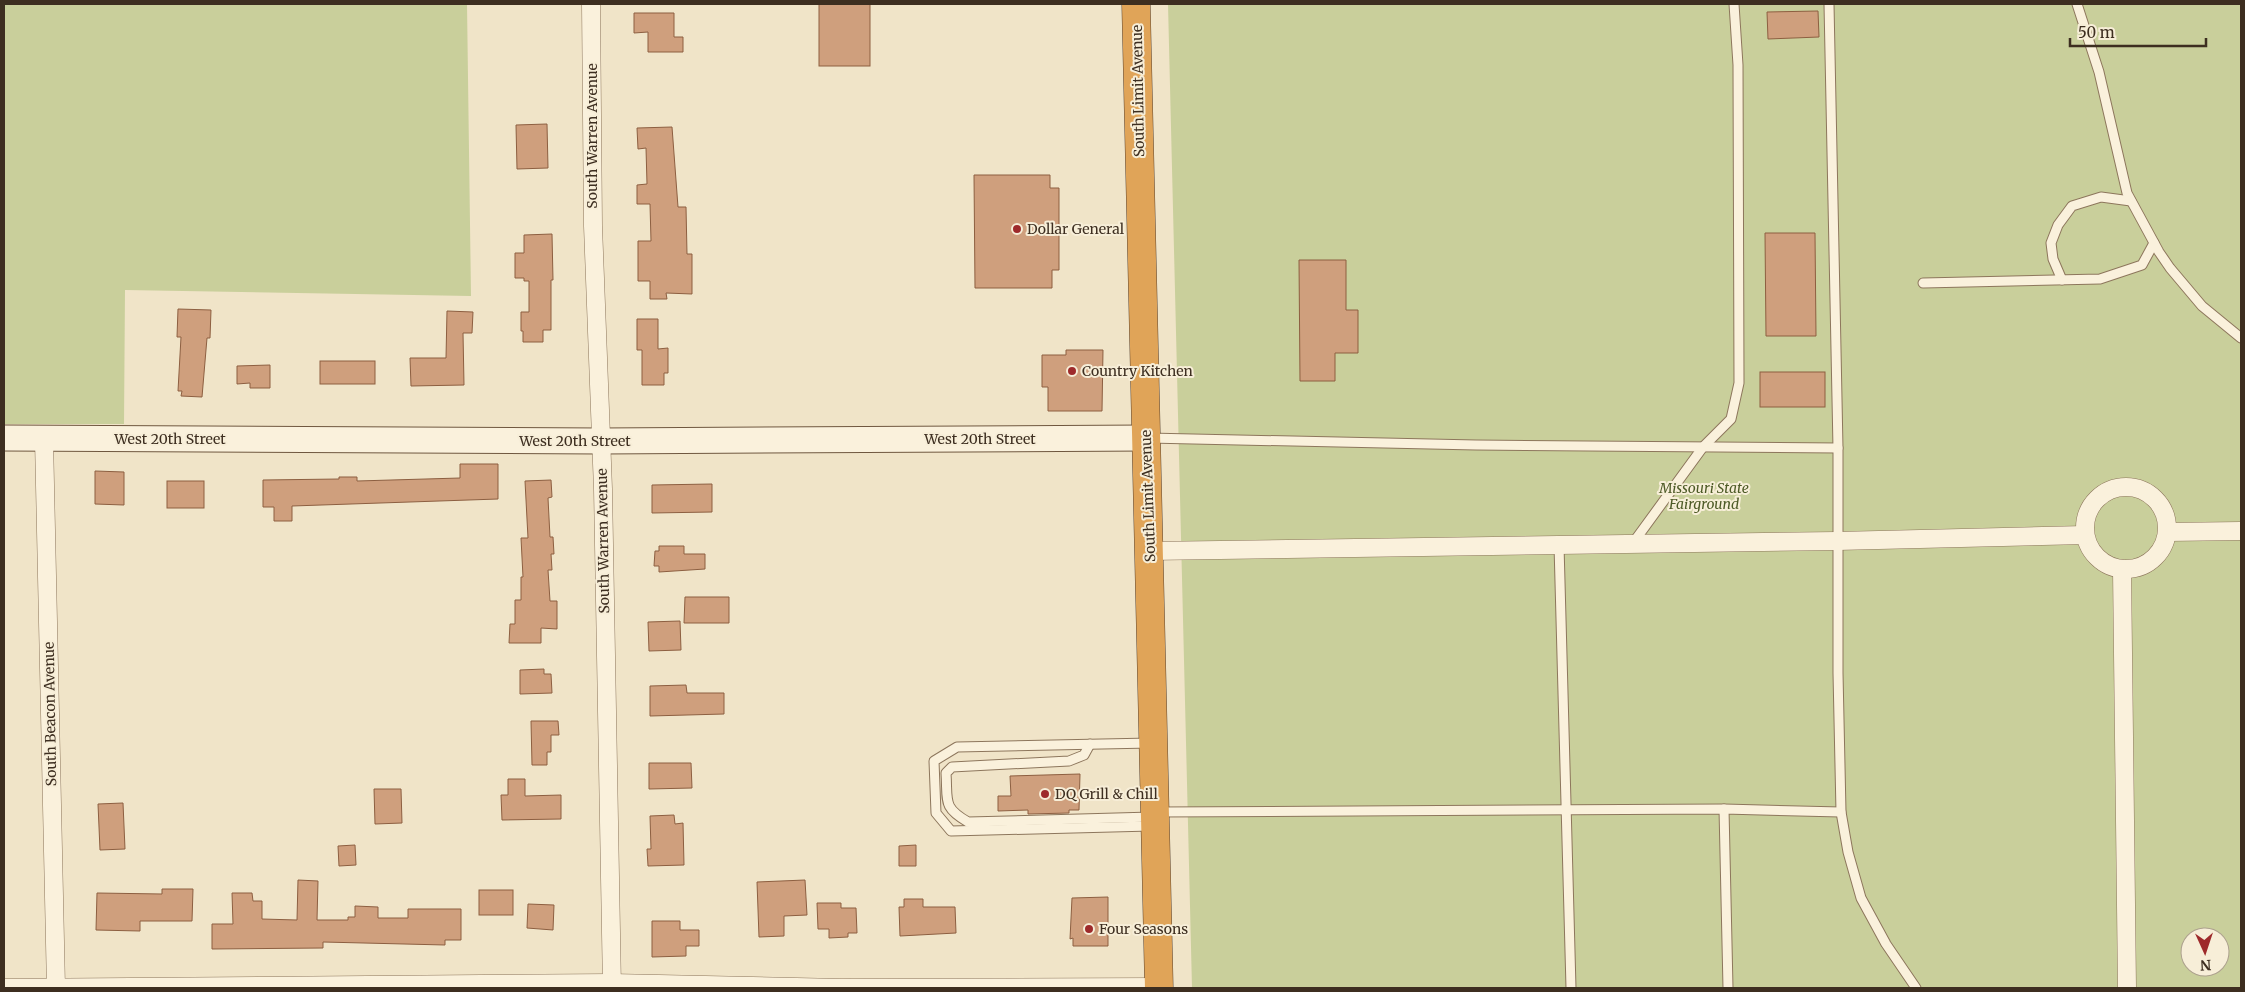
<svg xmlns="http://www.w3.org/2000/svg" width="2245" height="992" viewBox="0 0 2245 992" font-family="Merriweather,serif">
<rect width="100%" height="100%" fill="#f0e4c8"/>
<!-- green -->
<g fill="#c9cf9b" fill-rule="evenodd">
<polygon points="4,4 467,4 471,296 125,290 124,424 4,424"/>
<path d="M1168 4H2241V988H1192ZM2190 937H2220V967H2190Z"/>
</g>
<!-- building -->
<g fill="#cf9f7d" stroke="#8d5f41">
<rect x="819" y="4" width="51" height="62"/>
<polygon points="1818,11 1819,37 1768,39 1767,12"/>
<polygon points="634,13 674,13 674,37 683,37 683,52 648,52 648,32 634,33"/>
<polygon points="547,124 548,168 517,169 516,125"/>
<polygon points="672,127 678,207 686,207 687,254 692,254 692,294 666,293 667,299 650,299 650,281 638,281 638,241 651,241 650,204 637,204 637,185 647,184 646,148 638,149 637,128"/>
<polygon points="974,175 1050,175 1050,188 1059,188 1059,270 1052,270 1052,288 975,288"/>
<polygon points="1765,233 1815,233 1816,336 1766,336"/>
<polygon points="552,234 553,280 551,280 551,330 543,330 543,342 523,342 523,331 521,331 521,312 529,312 529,281 524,281 524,278 515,278 515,253 524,253 524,235"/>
<polygon points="1299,260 1346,260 1346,310 1358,310 1358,353 1335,353 1335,381 1300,381"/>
<polygon points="178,309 211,310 210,338 207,338 202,397 181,396 182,391 178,391 181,337 177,337"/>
<polygon points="447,311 473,312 472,333 463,333 464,385 411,386 410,358 446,358"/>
<polygon points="637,319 658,319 658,349 668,348 668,373 664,373 664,385 642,385 642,350 637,350"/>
<polygon points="1066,350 1103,350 1102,411 1048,411 1048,387 1042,387 1042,355 1066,355"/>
<rect x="320" y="361" width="55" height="23"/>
<polygon points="270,365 270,388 250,388 250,383 237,384 237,366"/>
<rect x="1760" y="372" width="65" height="35"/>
<polygon points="460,464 498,464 498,499 292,506 292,521 274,521 274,507 263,507 263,480 339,479 339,477 357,477 357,481 460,478"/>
<polygon points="95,471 124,472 124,505 95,504"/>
<polygon points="551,480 552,497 548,498 550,537 553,537 554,554 551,554 552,570 548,570 550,601 557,601 557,629 541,628 541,643 509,643 510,624 515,624 515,600 521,600 521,577 523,577 521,538 528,538 525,481"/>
<rect x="167" y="481" width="37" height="27"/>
<polygon points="712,484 712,512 652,513 652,485"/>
<polygon points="659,546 684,546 684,554 705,554 705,569 659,572 659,566 654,566 655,551 659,551"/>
<polygon points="685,597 729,597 729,623 684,623"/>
<polygon points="680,621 681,650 649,651 648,622"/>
<polygon points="544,669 544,674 551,674 552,693 520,694 520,670"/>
<polygon points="686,685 687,693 724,693 724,714 650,716 650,686"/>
<polygon points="531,721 558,721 559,735 551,735 551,752 547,752 547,765 532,765"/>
<polygon points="649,763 691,763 692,788 649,789"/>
<polygon points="1080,774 1079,810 1069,810 1069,813 1028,814 1028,810 998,811 998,796 1011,796 1010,776"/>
<polygon points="508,779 525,779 525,796 561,795 561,819 502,820 501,795 508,795"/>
<polygon points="374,789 401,789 402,823 375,824"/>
<polygon points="123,803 125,849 100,850 98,804"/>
<polygon points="674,815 675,824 683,823 684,865 648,866 647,849 651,849 650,816"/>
<polygon points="355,845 356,865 339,866 338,846"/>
<polygon points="916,845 916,866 899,866 899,846"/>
<polygon points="298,880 318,881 317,920 348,920 348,917 355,917 355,906 378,907 378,918 408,918 408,909 461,909 461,940 445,940 445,945 323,942 323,948 212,949 212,924 233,924 232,893 252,893 253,901 262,901 262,919 297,920"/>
<polygon points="805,880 807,915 784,916 784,936 759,937 757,882"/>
<polygon points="162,889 193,889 192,921 140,921 140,931 96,930 97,893 162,894"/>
<rect x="479" y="890" width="34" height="25"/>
<polygon points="1108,897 1108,946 1073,946 1073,938 1070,939 1072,898"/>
<polygon points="904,899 923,899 923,907 955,907 956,933 900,936 899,907 904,907"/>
<polygon points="817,903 841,903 841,908 856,908 857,933 848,933 848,937 829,938 829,929 818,929"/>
<polygon points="528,904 554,905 553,930 527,928"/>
<polygon points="652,921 680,921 680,930 699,930 699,946 686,946 686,956 652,957"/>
</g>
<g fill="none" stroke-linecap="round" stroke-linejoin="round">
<defs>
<g id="lane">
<polyline points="1829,4 1838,448 1838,673 1841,812 1848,852 1861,898 1886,944 1916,988"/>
<polyline points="2077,4 2099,72 2127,193 2159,252 2170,268 2202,306 2241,338"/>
<polyline points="2062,280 2053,259 2051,243 2058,225 2072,206 2101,197 2131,201"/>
<polyline points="1923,283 2100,279 2142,265 2154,243"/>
<polyline points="1148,438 1476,445 1838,448"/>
<polyline points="1633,543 1703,447 1731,419 1739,383 1738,65 1734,4"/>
<polyline points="1559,545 1571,988"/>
<polyline points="1151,743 957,747 934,761 936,813 951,831 1151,826"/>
<path d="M1090 744 1084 755 1069 761 952 767 946 773C948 801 942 807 968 822L1152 817"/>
<polyline points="1724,809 1728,988"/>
<polyline points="1157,812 1724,809 1841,812"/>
</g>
<g id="street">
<polyline points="591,4 593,226 603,489 612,988"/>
<polyline points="44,439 56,988"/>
<circle cx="2126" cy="528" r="41"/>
<polyline points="2167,532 2241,531"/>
<polyline points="1150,551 1837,541 2085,535"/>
<polyline points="2122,569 2127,988"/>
<polyline points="4,988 612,983 841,988 1159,987"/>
</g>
<polyline id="secondary" points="4,438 601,441 1146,438"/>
<polyline id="highway" points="1136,4 1159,988"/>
</defs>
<!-- lane casing -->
<use href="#lane" stroke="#8d765c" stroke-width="11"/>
<!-- street casing -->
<use href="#street" stroke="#8d765c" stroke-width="19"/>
<!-- secondary casing -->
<use href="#secondary" stroke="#6f573f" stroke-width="27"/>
<!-- highway casing -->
<use href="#highway" stroke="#5b4430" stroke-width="29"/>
<!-- lane -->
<use href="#lane" stroke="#faf1dc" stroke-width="9"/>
<!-- street -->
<use href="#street" stroke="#faf1dc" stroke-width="18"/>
<!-- secondary -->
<use href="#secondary" stroke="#faf1dc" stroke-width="25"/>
<!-- highway -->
<use href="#highway" stroke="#e0a458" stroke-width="28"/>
</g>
<!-- markers -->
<g fill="#9e2a2b" stroke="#f7eed8" stroke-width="2">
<circle cx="1017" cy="229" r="5"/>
<circle cx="1072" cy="371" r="5"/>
<circle cx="1045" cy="794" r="5"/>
<circle cx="1089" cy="929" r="5"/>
</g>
<g text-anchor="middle" stroke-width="4" stroke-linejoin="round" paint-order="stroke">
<!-- street labels -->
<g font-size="14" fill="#3d2e20" stroke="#f7eed8">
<text transform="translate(1138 91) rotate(-91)" y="5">South Limit Avenue</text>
<text transform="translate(592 136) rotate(-90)" y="5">South Warren Avenue</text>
<text x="170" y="444">West 20th Street</text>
<text x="980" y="444">West 20th Street</text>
<text x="575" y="446">West 20th Street</text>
<text transform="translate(1148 496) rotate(-92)" y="5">South Limit Avenue</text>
<text transform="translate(603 541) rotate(-91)" y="5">South Warren Avenue</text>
<text transform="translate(50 714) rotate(-91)" y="5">South Beacon Avenue</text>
</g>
<!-- poi labels -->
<g font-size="14" fill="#3d2e20" stroke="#f7eed8" text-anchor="start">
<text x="1027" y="234">Dollar General</text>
<text x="1082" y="376">Country Kitchen</text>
<text x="1055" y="799">DQ Grill &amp; Chill</text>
<text x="1099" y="934">Four Seasons</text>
</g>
<!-- park labels -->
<g font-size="14" font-style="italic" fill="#4d5a26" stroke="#f7eed8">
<text x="1704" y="493">Missouri State<tspan x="1704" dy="16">Fairground</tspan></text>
</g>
</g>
<!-- border -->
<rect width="2245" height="992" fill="none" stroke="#3d2e20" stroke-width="10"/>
<!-- north arrow -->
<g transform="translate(2205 952) rotate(177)"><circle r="24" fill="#f7eed8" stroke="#ada18e"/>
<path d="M0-4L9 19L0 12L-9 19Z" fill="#9e2a2b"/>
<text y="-8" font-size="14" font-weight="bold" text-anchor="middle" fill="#3d2e20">N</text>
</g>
<!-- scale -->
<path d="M2070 38v8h136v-8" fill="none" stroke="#3d2e20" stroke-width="2.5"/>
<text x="2078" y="38" font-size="15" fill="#3d2e20" stroke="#f7eed8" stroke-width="4" paint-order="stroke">50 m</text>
</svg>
